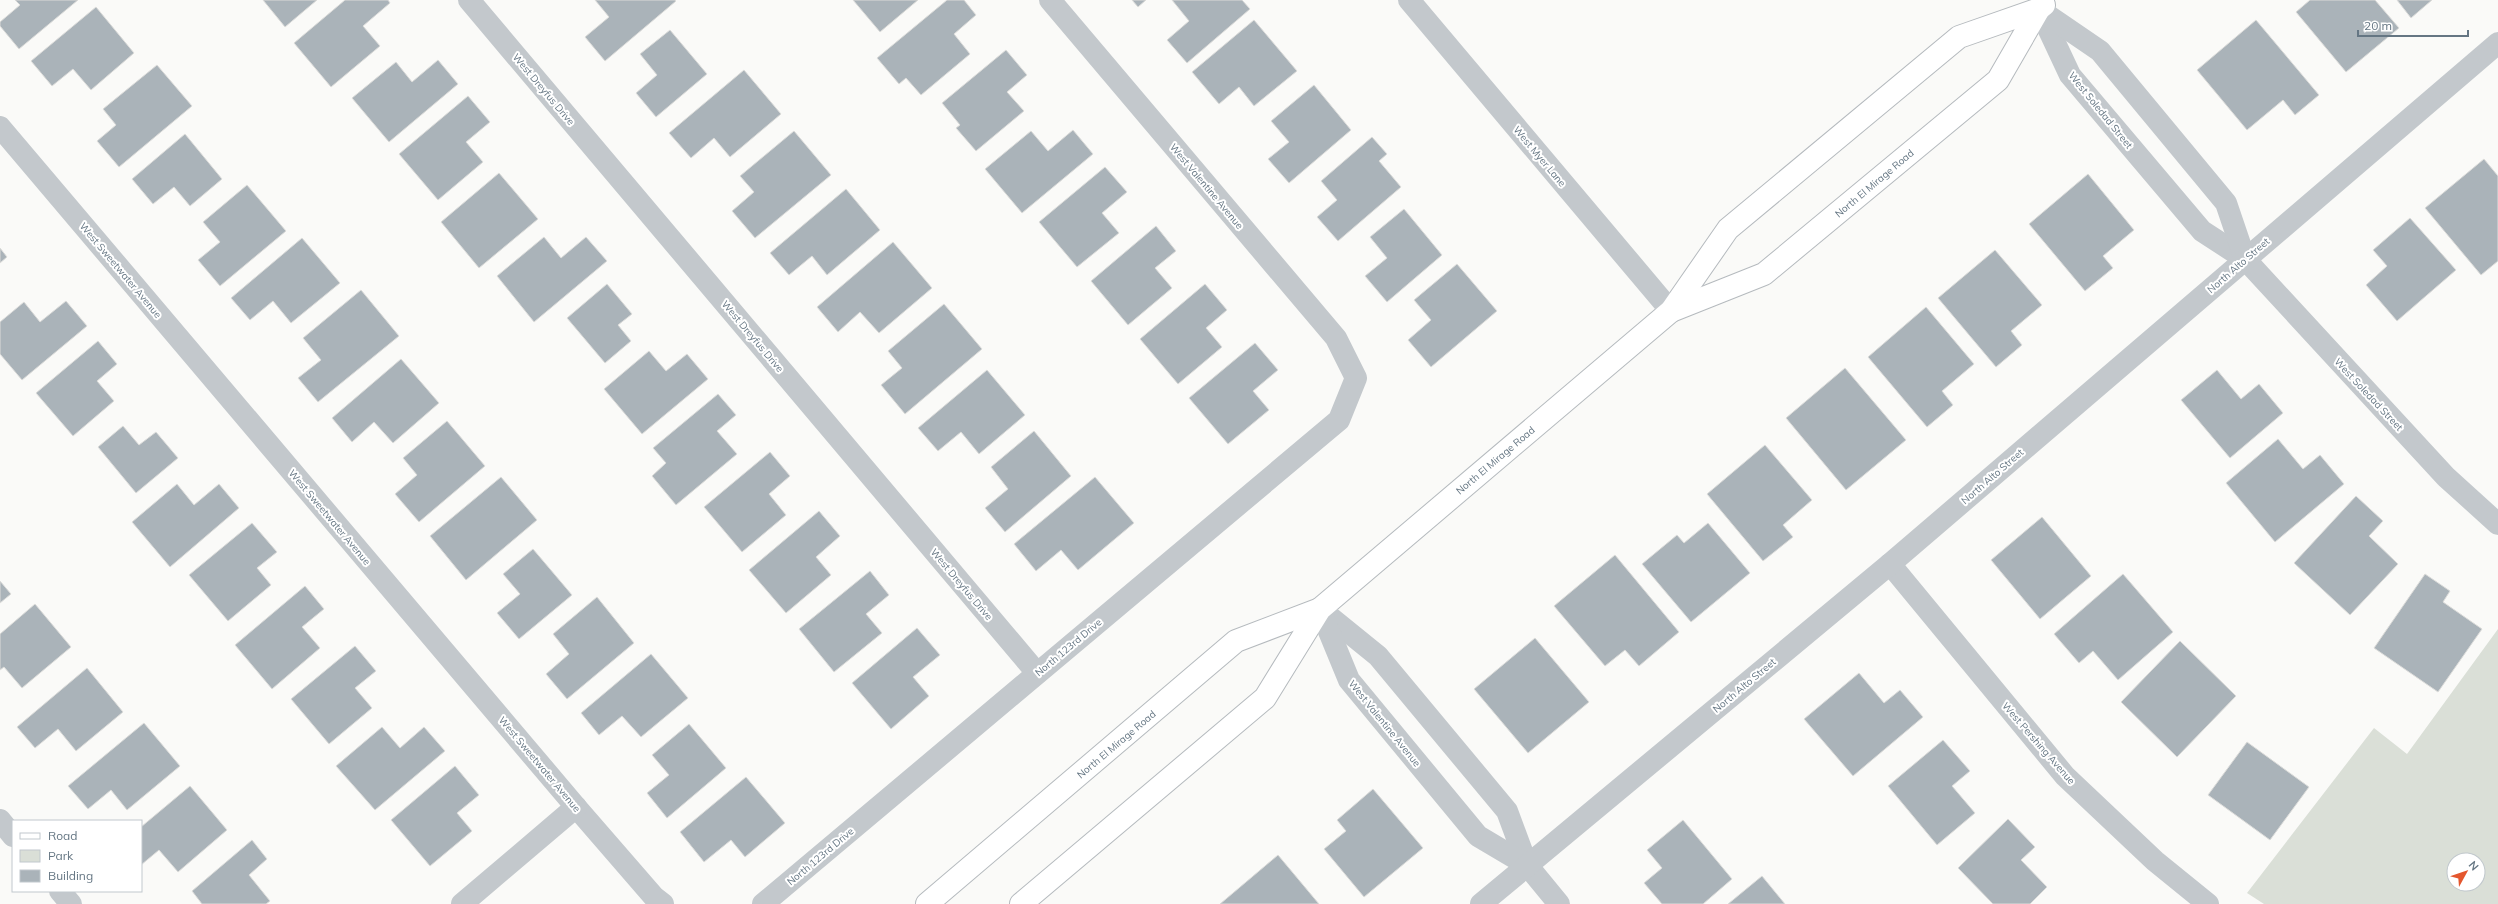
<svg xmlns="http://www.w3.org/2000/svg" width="2498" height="904" viewBox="0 0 2498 904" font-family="Mulish,sans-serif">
<rect width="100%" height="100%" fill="#fafaf8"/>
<!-- green -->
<path fill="#dadfd7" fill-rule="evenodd" d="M2498 629V904H2264L2247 893 2374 728 2407 754ZM2454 860H2478V884H2454Z"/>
<!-- building -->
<g fill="#aab3b9" stroke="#dcdcda">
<polygon points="15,0 78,0 19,49 0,26 0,22 20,5"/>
<polygon points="263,0 317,0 285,27"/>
<polygon points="345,0 388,0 390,3 363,26 380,46 331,87 294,43"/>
<polygon points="595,0 675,0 676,1 605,61 585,37 609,17"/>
<polygon points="853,0 918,0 880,32"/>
<polygon points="947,0 964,0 976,15 954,34 970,54 921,95 906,78 899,84 877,58"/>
<polygon points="1132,0 1146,0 1138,7"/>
<polygon points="1172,0 1242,0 1250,9 1187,63 1167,40 1189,21"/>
<polygon points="2310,0 2375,0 2399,28 2346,72 2296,12"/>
<polygon points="2397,0 2432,0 2411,18"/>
<polygon points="96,7 134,53 91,90 73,69 52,86 31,61"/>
<polygon points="1254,20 1297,71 1254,106 1239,87 1219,104 1192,72"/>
<polygon points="2256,20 2319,95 2295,115 2283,100 2247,130 2197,70"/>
<polygon points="670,30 707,74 656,117 636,93 657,75 640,54"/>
<polygon points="1006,50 1027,75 1007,92 1024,111 976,151 956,128 960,125 942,103"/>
<polygon points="438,60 458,84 389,142 352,98 396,62 412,82"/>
<polygon points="157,65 192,106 119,167 97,141 116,125 103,109"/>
<polygon points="744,70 781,114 730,157 714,138 691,158 669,133"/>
<polygon points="1314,85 1351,130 1289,183 1268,159 1289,142 1271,121"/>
<polygon points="468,96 490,122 466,142 483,162 438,200 399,154"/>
<polygon points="1073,130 1093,154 1022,213 985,169 1031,131 1048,151"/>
<polygon points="794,131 831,175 755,238 732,211 754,192 740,176"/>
<polygon points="185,134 222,179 190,206 174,187 153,204 132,179"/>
<polygon points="1372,137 1387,154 1379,161 1401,187 1338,241 1317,217 1337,200 1321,181"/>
<polygon points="2484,159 2498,176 2498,261 2481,275 2425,208"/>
<polygon points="1105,167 1127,192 1102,213 1119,233 1077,267 1039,222"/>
<polygon points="499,173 538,219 479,268 441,222"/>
<polygon points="2088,174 2134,230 2103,256 2113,268 2085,291 2029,224"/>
<polygon points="247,185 286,231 220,286 198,260 220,242 203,222"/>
<polygon points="846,189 880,230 827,275 812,256 789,275 770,253"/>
<polygon points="1404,209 1442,255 1387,302 1365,276 1387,258 1370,237"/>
<polygon points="2410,218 2456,270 2397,321 2366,285 2387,266 2373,250"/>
<polygon points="1156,226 1176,251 1155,268 1172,288 1128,325 1091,281"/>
<polygon points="544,237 561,258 586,237 607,261 534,322 497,276"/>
<polygon points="302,238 340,283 291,323 273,301 250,320 231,298"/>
<polygon points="893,242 932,288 879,333 860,312 838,332 817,307"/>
<polygon points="0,248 7,257 0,263"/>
<polygon points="1995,250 2042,305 2011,331 2022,345 1996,367 1938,298"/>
<polygon points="1457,264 1497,311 1431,367 1408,340 1431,320 1414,300"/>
<polygon points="607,284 632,314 618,325 631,341 605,363 567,318"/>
<polygon points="1205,284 1227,310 1206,328 1222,347 1178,384 1140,339"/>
<polygon points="361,290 399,336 318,402 298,378 321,360 303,338"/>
<polygon points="66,301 87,326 22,380 0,354 0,322 24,302 40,322"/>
<polygon points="944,304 982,349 905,414 881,385 902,368 888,351"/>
<polygon points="1926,307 1974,364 1942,391 1953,405 1927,427 1868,357"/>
<polygon points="98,341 117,364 97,381 114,401 73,436 36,393"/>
<polygon points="1255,343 1278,370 1253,391 1269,410 1228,444 1189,398"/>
<polygon points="649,351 666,371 687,354 708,379 642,434 604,389"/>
<polygon points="401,359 439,403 393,443 374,422 352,442 332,418"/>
<polygon points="1845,368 1906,440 1846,490 1786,418"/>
<polygon points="987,370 1025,415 979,454 961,432 938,451 918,428"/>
<polygon points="2217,370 2241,399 2259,384 2283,413 2230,458 2181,400"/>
<polygon points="718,394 736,415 717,431 737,454 676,505 652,476 666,463 653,448"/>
<polygon points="447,421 485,466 419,522 395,494 417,475 403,458"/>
<polygon points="123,426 139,445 156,432 178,458 136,493 98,447"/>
<polygon points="1034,431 1071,476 1005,532 985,508 1008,489 991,467"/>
<polygon points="2278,439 2303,469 2320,455 2344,484 2275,542 2226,483"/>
<polygon points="1765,445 1812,500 1783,525 1793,537 1763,561 1707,494"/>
<polygon points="770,452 790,476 769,494 786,515 742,552 704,507"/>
<polygon points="501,477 537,520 466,580 430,536"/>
<polygon points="1095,477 1134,523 1078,570 1061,550 1036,571 1014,544"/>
<polygon points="177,484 194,505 219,484 239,508 170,567 132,522"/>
<polygon points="2356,496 2383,521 2369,536 2398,564 2350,615 2294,563"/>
<polygon points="819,511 840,536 816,557 831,575 786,613 749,570"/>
<polygon points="2042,517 2091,576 2040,619 1991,560"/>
<polygon points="252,523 277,552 257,568 271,585 228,621 189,575"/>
<polygon points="1708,523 1750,573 1691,622 1642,564 1677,535 1684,543"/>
<polygon points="533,549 572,595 519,639 497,613 520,594 503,574"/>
<polygon points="1615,555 1679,632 1639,666 1625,650 1605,666 1554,606"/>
<polygon points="870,571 889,595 866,614 882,633 834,672 799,629"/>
<polygon points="2123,574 2173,632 2118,680 2093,651 2079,663 2054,634"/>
<polygon points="2425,574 2450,591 2443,602 2482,629 2438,692 2374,648"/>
<polygon points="0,581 11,594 0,603"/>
<polygon points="305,586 324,609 302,627 320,648 272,689 235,645"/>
<polygon points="597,597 634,643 567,699 546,674 569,654 553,634"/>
<polygon points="35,604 71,647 22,688 4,667 0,670 0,634"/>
<polygon points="917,628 940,655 913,677 929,696 891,729 852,683"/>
<polygon points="1535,638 1589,702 1528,753 1474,689"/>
<polygon points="2180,641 2236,696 2177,757 2121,702"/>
<polygon points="355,646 376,671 355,688 372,708 329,744 291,699"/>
<polygon points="651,654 688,698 641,737 622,716 599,735 581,713"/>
<polygon points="87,668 123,712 76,751 58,729 35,748 17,727"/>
<polygon points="1859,673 1884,703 1900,690 1923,717 1853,776 1804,719"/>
<polygon points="144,723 180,766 127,810 111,790 88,809 68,786"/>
<polygon points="689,724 726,768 667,818 647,793 669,775 652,755"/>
<polygon points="382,727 400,748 424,727 445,751 375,810 336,766"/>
<polygon points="1943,740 1970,771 1952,786 1975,813 1937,845 1888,786"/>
<polygon points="2247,742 2309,787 2270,840 2208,795"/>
<polygon points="455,766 479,795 457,813 472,831 430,866 391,820"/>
<polygon points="746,777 785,823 745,857 731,840 704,862 680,832"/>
<polygon points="190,786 227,830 178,872 159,850 141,865 141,827"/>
<polygon points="1373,789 1423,848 1364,897 1324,849 1346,831 1337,820"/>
<polygon points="2008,819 2035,847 2021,860 2047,887 2030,904 1993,904 1958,868"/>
<polygon points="1683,820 1732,879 1703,904 1662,904 1644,883 1662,868 1647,850"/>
<polygon points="252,840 267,859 249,875 270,901 266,904 202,904 192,891"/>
<polygon points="1278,855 1319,904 1220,904"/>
<polygon points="1762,876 1785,904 1728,904"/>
</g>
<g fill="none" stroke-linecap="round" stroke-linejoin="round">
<defs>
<g id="major">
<polyline points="1671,311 1764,274 1998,80 2039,9 2044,5"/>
<polyline points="927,904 1236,641 1320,609"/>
<polyline points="1021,904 1265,698 1320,609 1671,311 1728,229 1959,37 2039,9"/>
</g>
</defs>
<!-- major casing -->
<use href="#major" stroke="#b5babe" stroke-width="24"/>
<!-- minor -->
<g stroke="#c3c8cc" stroke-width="22">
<polyline points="469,0 1037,673"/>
<polyline points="1409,0 1671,311"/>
<polyline points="2039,9 2070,75 2202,231 2245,259 2446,477 2498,524"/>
<polyline points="2040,10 2100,51 2226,203 2245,259"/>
<polyline points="0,127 576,807 654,897 663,904"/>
<polyline points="1890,564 2065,776 2155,861 2208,904"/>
<polyline points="1320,609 1378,656 1507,811 1527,865 1559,904"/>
<polyline points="1321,612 1349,680 1478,836 1527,865"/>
<polyline points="0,820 13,836"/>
<polyline points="60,891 71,904"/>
<polyline points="462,904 576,807"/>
<polyline points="763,904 1339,420 1356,378 1336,338 1050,0"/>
<polyline points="1481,904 1890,564 2498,43"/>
</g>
<!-- major -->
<use href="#major" stroke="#fff" stroke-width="22"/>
</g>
<g text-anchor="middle" stroke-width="4" stroke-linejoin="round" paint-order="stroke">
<!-- street labels -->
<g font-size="10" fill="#657683" stroke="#fff">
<text transform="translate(544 89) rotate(50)" y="4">West Dreyfus Drive</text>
<text transform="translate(2101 110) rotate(51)" y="4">West Soledad Street</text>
<text transform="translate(1540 156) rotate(50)" y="4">West Myer Lane</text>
<text transform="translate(1874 183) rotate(-40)" y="4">North El Mirage Road</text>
<text transform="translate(1207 186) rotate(50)" y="4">West Valentine Avenue</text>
<text transform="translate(2238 265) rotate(-41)" y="4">North Alto Street</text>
<text transform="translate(121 270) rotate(50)" y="4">West Sweetwater Avenue</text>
<text transform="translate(753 336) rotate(50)" y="4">West Dreyfus Drive</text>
<text transform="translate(2369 394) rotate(47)" y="4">West Soledad Street</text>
<text transform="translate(1495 460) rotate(-40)" y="4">North El Mirage Road</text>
<text transform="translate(1992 476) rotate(-41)" y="4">North Alto Street</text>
<text transform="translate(330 517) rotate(50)" y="4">West Sweetwater Avenue</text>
<text transform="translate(962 584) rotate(50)" y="4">West Dreyfus Drive</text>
<text transform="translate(1068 647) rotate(-40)" y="4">North 123rd Drive</text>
<text transform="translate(1744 685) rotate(-40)" y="4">North Alto Street</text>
<text transform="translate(1385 723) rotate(51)" y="4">West Valentine Avenue</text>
<text transform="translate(2039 743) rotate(49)" y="4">West Pershing Avenue</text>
<text transform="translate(1116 744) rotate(-40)" y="4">North El Mirage Road</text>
<text transform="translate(540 764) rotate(50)" y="4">West Sweetwater Avenue</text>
<text transform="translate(820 856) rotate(-40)" y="4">North 123rd Drive</text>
</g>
</g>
<!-- legend -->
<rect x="12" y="820" width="130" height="72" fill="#ffffff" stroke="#c1c8cd"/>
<rect x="20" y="833" width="20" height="6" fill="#ffffff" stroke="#c1c8cd"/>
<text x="48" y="840" font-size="12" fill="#657683">Road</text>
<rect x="20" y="850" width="20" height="12" fill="#dadfd7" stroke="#c1c8cd"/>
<text x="48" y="860" font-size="12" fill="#657683">Park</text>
<rect x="20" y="870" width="20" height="12" fill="#aab3b9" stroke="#c1c8cd"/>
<text x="48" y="880" font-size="12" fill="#657683">Building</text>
<!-- north arrow -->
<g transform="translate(2466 872) rotate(50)"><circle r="19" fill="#ffffff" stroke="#c1c8cd"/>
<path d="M0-3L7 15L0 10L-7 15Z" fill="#e4572e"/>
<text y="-6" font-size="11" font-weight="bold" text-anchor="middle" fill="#657683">N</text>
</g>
<!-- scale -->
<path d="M2358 30v6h110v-6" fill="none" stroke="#657683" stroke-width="2"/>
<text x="2364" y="30" font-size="12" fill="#657683" stroke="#ffffff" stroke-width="3" paint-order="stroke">20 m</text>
</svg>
